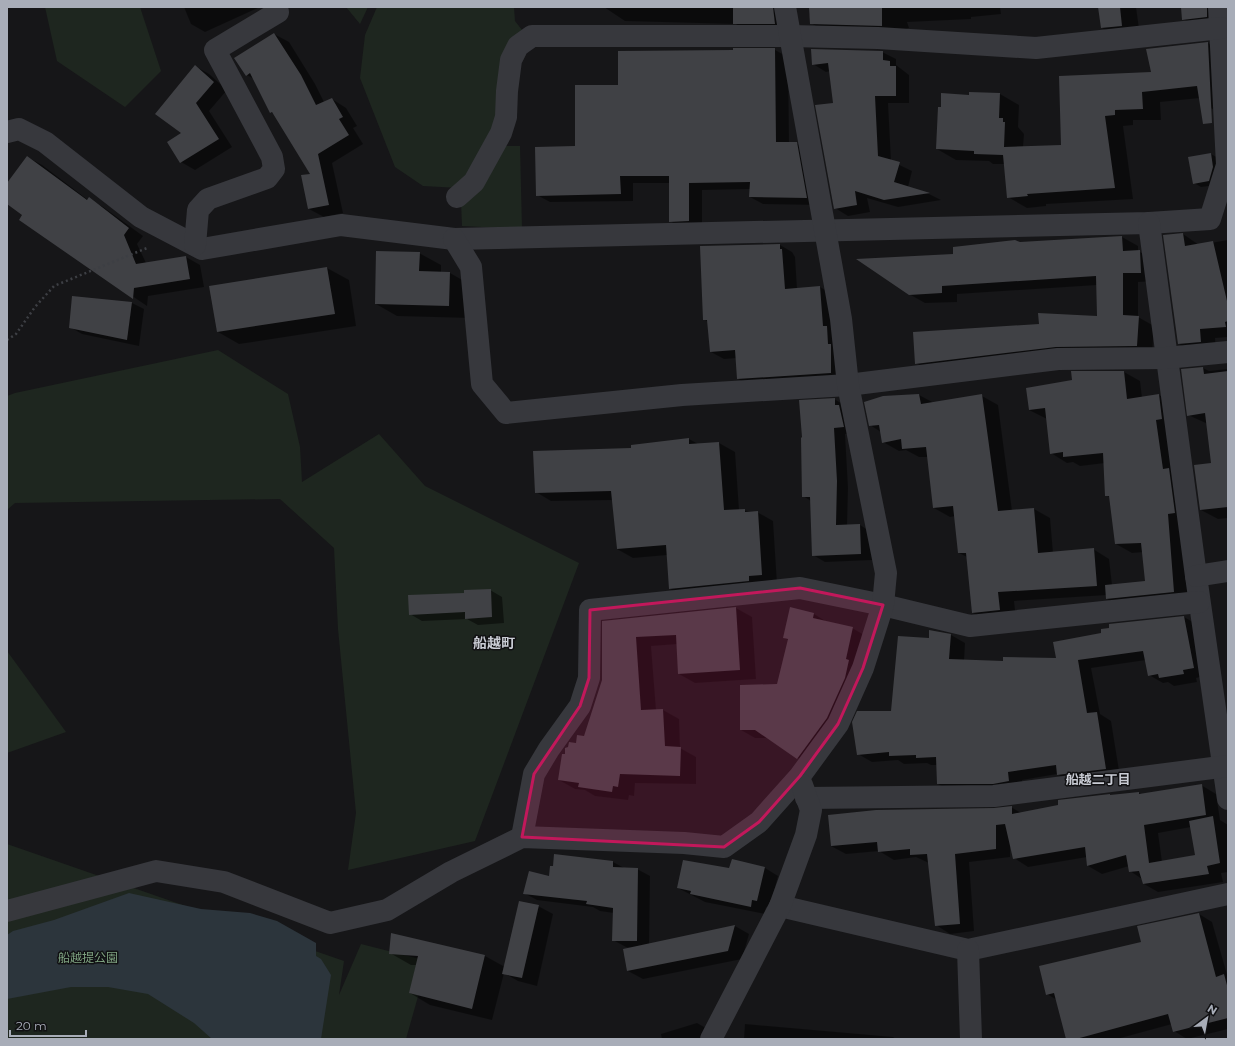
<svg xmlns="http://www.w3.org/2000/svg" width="1235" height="1046" viewBox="0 0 1235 1046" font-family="Montserrat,'Noto Sans JP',sans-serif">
<rect width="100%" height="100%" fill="#161618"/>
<!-- green -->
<g fill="#1e261f">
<polygon points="45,7 140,7 161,71 125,107 57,61"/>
<polygon points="346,7 368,7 360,24"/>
<polygon points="377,7 514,7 515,21 522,30 502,119 459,188 423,186 395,167 360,78 365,35"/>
<polygon points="502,146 520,146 522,229 462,226 461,202"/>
<polygon points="218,350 288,394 300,447 302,482 379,434 425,486 579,563 475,841 348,870 356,813 338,629 334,548 280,499 15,503 7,510 7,396 15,393"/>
<polygon points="7,651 66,732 7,753"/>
<polygon points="7,844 344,961 339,995 361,944 428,961 406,1039 7,1039"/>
</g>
<!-- water -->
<polygon fill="#2c353c" points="129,893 201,909 250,913 277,921 316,943 316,956 321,959 331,975 321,1039 212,1039 194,1023 148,994 108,987 71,987 7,999 7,935 13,931 54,920"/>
<!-- shadow -->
<g fill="#0007" fill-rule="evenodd">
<polygon points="184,7 260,7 205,32 191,24"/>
<polygon points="604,7 786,7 788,31 747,31 736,24 625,21"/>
<polygon points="810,7 1000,7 1001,14 971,17 971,19 907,22 909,28 898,32 827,33 811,23"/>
<polygon points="1099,7 1136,7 1140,36 1120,38 1102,28"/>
<polygon points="1182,7 1223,7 1201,29 1183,19"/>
<polygon points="274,34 289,42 315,84 324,102 332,99 346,108 357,126 353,128 363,144 332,163 343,213 324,217 309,209 311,174 276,115 271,112 254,79 247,75"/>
<polygon points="1208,43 1227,54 1219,113 1201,102 1200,98 1160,102 1161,120 1133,120 1133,125 1123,126 1133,199 1046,204 1046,206 1027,208 1008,197 1005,164 993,164 989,161 956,160 937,149 970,93 1000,94 1019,105 1018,127 1024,134 1023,147 1062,146 1152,73"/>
<polygon points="775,50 788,57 789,143 796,143 809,151 819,205 763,204 750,197 750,189 702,190 702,228 682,228 670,221 670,183 633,183 633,201 550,202 537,195 576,147 619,86"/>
<polygon points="882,52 896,59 896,65 909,75 909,103 888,103 891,161 912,171 908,187 929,194 941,200 898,207 867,198 870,212 848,216 835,208 834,104 830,71 826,72 813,64"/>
<polygon points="195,66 209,74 227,90 209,111 232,147 195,170 181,162 168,142 182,133"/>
<polygon points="1211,154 1218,158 1216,185 1201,187 1194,183"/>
<polygon points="27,157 42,165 88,200 89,199 103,207 143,236 137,244 146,263 186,257 200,265 204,287 148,296 147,306 20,220 24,215 7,203 7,185"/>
<polygon points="1183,234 1199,245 1228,240 1228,337 1215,338 1216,351 1195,353 1179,344 1164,236"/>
<polygon points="1122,237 1138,246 1138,251 1155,260 1156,281 1138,282 1138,317 1154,326 1152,354 932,372 916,363 1040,325 1098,318 1097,285 957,294 957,302 925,303 909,294 954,255 1020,243"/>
<polygon points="780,245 792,252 795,257 797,289 820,287 832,294 843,380 750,386 738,379 737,358 724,359 711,352 708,322 704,319"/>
<polygon points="419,253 441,265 441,272 450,273 471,285 471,318 397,316 376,304"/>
<polygon points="327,268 349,280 356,326 239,344 218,332"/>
<polygon points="73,297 132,303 144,309 139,346 82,334 70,327"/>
<polygon points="1203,368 1209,371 1228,369 1228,518 1218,519 1201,510 1212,464 1208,424 1188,415"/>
<polygon points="1124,372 1140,381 1142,398 1159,395 1175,404 1190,601 1123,608 1107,599 1107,595 1014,601 1016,619 988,622 973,613 967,557 959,553 955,516 950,517 934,508 928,457 919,457 906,450 899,451 883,442 881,432 870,425 883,397 919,395 934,403 982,396 998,405 1012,511 1034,509 1050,518 1053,553 1093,549 1109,559 1112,585 1146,582 1143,552 1132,553 1116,544 1111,498 1106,495 1105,463 1080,466 1073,462 1067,463 1051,453 1047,419 1029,410"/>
<polygon points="834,399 846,406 855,433 845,434 848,488 847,526 860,525 871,532 872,560 825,562 813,555 811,501 803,496"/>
<polygon points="689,439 698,444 719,443 735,452 739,510 757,512 773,521 777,584 686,598 670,589 667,555 633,558 617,549 613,500 551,501 536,492 632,449"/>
<polygon points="490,590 502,597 504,623 478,625 467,619 422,621 410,614 465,594"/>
<polygon points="736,608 752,617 756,679 695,683 679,674 678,644 651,646 656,710 663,710 679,719 680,748 696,757 696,784 635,783 634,796 629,795 628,800 595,796 585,790 575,789 559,780 565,755 585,737 603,680 603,622"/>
<polygon points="814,614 827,622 852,628 866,636 811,766 767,738 755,738 741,730 778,685 789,640 784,638"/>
<polygon points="1184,617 1198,625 1207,675 1196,678 1197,682 1174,686 1168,682 1163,683 1149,675 1146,660 1091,668 1100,714 1111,721 1120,777 1072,783 1057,774 1022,780 1023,789 952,792 938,784 937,765 931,765 927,763 904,764 898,760 872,762 858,754 892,712 930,639 930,632 951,635 965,643 964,661 1004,662 1057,659 1110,629 1110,625"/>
<path d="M1201 785 1216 794 1220 820 1228 825V872L1221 873 1223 882 1158 892 1144 884 1142 879 1130 871 1129 866 1102 874 1088 866 1087 857 1028 867 1014 858 1010 846V857L969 862 974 931 950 934 936 925 929 863 916 857 894 860 879 851 846 854 831 846 994 810 1011 807 1021 813 1112 796 1139 793 1142 794ZM1191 827 1196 855 1162 862 1158 833Z"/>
<polygon points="555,855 613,862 624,868 637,869 650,876 649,945 735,926 749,934 742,959 643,979 628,971 624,950 632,948 626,947 613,940 614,913 600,911 593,907 537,900 524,893 549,877 554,867"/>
<polygon points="765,868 778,876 770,908 766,907 765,914 705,902 678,888 730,869"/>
<polygon points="538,906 553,914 537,986 518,981 504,973 492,1020 430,1005 410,993 416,965 411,965 390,953 392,934 485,956 505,967"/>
<polygon points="1199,914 1212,922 1228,978 1228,1029 1187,1039 1174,1031 1172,1024 1117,1039 1067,1039 1057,1000 1047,994"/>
<polygon points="697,1023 711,1031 708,1039 651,1039 662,1039 661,1034"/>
<polygon points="745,1024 893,1037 896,1039 744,1039"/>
</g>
<!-- building -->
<g fill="#404145">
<polygon points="733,7 773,7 775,24 733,24"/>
<polygon points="809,7 882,7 882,26 810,24"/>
<polygon points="1098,7 1120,7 1122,26 1101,28"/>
<polygon points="1181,7 1207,7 1207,17 1182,20"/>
<polygon points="274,33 301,75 316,105 332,98 343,117 339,119 349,135 318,154 329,205 308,209 301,175 310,174 272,112 270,113 250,73 246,76 234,58"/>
<polygon points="1208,42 1212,123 1203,124 1197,86 1142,92 1143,109 1115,110 1115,115 1105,116 1115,188 1027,194 1028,196 1007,198 1003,155 974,154 974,151 936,149 938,107 941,107 941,93 969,95 969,92 1000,93 999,118 1003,118 1003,122 1005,122 1004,147 1061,145 1059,76 1151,72 1146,49"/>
<polygon points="733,48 775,48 776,142 797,142 807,198 749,197 750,182 689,183 689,221 669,222 669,176 620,176 621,194 536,196 535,147 575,146 575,85 618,85 618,51 733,50"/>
<polygon points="811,49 883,51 883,60 890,61 890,66 896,66 896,96 875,96 878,156 900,162 894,182 930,193 884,200 855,191 857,205 834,209 815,105 833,103 828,63 812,65"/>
<polygon points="195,65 214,82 196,103 219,139 180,163 167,142 181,133 155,114"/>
<polygon points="1211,153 1213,167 1209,181 1193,184 1188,157"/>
<polygon points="27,156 87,200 89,197 129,228 124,235 136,264 186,256 190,279 134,288 133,299 19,220 22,215 7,204 7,183"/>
<polygon points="1183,233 1185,246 1213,241 1227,301 1228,321 1225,322 1226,327 1200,329 1201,342 1178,344 1163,235"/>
<polygon points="1122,236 1123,251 1140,250 1141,273 1123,273 1123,315 1139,316 1137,346 1056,347 915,364 913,332 1039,324 1038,313 1097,316 1096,276 942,286 942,293 909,295 856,259 953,254 953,247 1015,240 1020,242"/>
<polygon points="780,244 780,249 782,249 785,289 820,286 823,326 827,326 828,344 831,344 831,373 737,379 735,350 710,352 707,320 703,320 700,246"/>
<polygon points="376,251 420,252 419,271 450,272 449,306 375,304"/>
<polygon points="327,267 335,314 217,332 209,286"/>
<polygon points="72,296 132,302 127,340 69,328"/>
<polygon points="1203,367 1204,374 1228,371 1228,507 1200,510 1194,465 1211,463 1205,413 1187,416 1181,369"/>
<polygon points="1071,371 1124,371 1127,399 1159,394 1162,419 1156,420 1163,469 1169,468 1175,513 1168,514 1174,592 1106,599 1105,585 1145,581 1141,543 1115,544 1109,496 1105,496 1103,453 1063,457 1063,452 1050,454 1045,408 1029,410 1026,388 1072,380"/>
<polygon points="919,394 921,404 982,394 998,511 1034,508 1038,553 1094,548 1097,586 998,592 1000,610 972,613 966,553 958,553 953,506 933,508 926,447 902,449 901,439 882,443 879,425 869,426 864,402 883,396"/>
<polygon points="835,398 835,405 839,405 844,427 834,428 837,481 836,525 860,524 861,554 812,556 810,497 802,497 801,438 802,437 799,400"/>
<polygon points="689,438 689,444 719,442 724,510 745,509 745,512 758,511 762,575 749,576 749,581 669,589 666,545 617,549 611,491 535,493 533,451 631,448 631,445"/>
<polygon points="491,589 492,617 465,619 465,612 409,615 408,595 464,593 464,590"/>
<polygon points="736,607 740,670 678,674 676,635 636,637 641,710 663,709 665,746 681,747 680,776 620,774 618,787 613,786 612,792 578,787 579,783 558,780 562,754 565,754 565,748 568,747 569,742 576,743 577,735 584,736 602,680 602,621"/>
<polygon points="790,607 814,613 813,618 853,627 846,659 849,660 845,678 827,718 797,759 755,730 740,730 740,685 777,684 788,639 783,638"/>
<polygon points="1184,616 1194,668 1183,670 1184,674 1159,678 1158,674 1148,676 1143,651 1078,660 1087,713 1097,712 1106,769 1057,775 1056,765 1008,772 1009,781 993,784 937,784 936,757 916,758 916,755 889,756 889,752 857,755 852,722 857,711 891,711 898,636 929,638 929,630 951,634 949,659 1003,661 1003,657 1056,658 1053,642 1101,633 1101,629 1109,628 1109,624"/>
<polygon points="1202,784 1206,815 1144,825 1149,863 1195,855 1189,821 1213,816 1220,863 1207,866 1209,874 1143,884 1139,871 1129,872 1126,855 1087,866 1085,847 1013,859 1005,824 996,825 996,849 955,854 960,924 935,926 927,854 910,855 910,849 878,852 877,842 831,846 828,815 876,810 994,808 1012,806 1012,814 1058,805 1058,800 1110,794 1110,795 1139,792 1139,794"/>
<polygon points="554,854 613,861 613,867 638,868 637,941 612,941 613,908 586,904 587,901 523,894 529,871 549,876 550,866 553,866"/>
<polygon points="732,859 765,867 757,901 752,900 751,907 690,894 691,891 677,888 683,860 729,868"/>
<polygon points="519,901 539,905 522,978 502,974"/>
<polygon points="1199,913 1216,977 1224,974 1228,989 1228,1018 1173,1032 1168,1014 1076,1039 1066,1039 1054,993 1046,995 1039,966 1141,942 1137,926"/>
<polygon points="735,925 728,951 627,971 623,949"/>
<polygon points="391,933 485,955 472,1009 409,993 418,956 389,954"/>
</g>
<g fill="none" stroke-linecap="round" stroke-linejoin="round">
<!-- path -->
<polyline stroke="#3d3f44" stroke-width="2.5" stroke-dasharray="2 3" stroke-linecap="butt" points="7,340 16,334 35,307 54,286 147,248"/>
<!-- minor -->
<g stroke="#37383d" stroke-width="22">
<polyline points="7,132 19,129 45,142 141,217 202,249 341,225 454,239 1149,223 1210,219 1227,165 1219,7"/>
<polyline points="457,197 474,182 501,133 506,117 507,91 511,60 518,46 532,36 790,36 878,38 1036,48 1221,28"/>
<polyline points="1149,223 1196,576 1228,799"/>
<polyline points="454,239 471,267 482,384 506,413 682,395 848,385 1058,359 1166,358 1228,352"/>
<polyline points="195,245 198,210 208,199 267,178 274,169 272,157 215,50 278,12"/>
<polyline points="1196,576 1228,571"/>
<polyline points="806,798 994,796 1228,766"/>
<polyline points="522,837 534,774 549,749 580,706 589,678 590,610 800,588 883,605 970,626 1199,602"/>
<polyline points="780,906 968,950 1228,894"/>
<polyline points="7,911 156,871 224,882 330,923 387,910 451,872 522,837 684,843 724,847 759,822 800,776 838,724 863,668 883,605 886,573 848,385 841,319 785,7"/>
<polyline points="968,950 971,1039"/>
<polyline points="711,1039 780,906 806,835 811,810 802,785"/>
</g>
</g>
<!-- marked area -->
<path fill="#c2185b" fill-opacity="0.2" stroke="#c2185b" stroke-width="3" stroke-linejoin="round" d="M800 588 883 605 863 668 838 724 800 776 759 822 724 847 522 837 534 774 580 706 589 678 590 610Z"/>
<g text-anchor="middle" stroke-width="3" stroke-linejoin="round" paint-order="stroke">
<!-- park labels -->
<g font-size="12" fill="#7fa381" stroke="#111113">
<text x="88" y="962">船越提公園</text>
</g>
<!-- neighbourhood labels -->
<g font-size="13" font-weight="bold" fill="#c9ccd4" stroke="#111113">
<text x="1098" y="784">船越二丁目</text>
</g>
<!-- quarter labels -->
<g font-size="14" font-weight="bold" fill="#c9ccd4" stroke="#111113">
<text x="494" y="648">船越町</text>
</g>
</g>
<!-- border -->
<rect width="1235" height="1046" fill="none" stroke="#a8adb8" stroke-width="16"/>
<!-- north arrow -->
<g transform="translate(1207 1018) rotate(32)" stroke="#111113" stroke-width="3" paint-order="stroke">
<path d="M0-3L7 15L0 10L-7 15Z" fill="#a8adb8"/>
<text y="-6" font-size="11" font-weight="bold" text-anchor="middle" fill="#a8adb8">N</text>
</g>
<!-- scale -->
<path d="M10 1030v6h76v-6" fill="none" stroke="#a8adb8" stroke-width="2"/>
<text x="16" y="1030" font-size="12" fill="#a8adb8" stroke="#111113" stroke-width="3" paint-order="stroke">20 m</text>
</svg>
